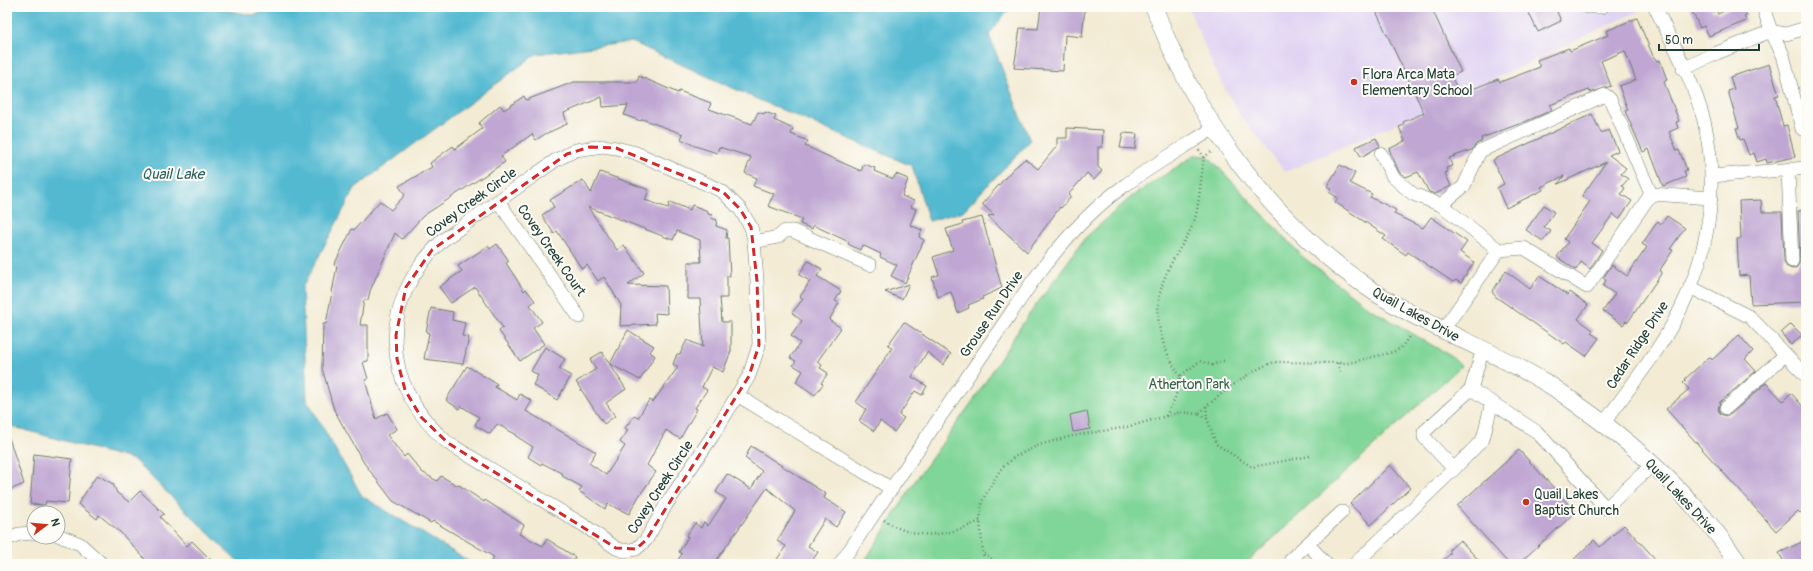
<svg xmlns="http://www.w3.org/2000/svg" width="1813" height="571" viewBox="0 0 1813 571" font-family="Pangolin,sans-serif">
<rect width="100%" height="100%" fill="#fdfcf7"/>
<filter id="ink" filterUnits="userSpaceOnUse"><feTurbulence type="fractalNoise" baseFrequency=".025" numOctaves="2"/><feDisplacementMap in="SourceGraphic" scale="8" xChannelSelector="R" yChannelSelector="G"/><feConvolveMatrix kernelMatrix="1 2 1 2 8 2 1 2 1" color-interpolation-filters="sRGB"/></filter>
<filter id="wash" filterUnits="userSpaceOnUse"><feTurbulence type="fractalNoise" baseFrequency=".012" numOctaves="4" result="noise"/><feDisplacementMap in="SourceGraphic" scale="16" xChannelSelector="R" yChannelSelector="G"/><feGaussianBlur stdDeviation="0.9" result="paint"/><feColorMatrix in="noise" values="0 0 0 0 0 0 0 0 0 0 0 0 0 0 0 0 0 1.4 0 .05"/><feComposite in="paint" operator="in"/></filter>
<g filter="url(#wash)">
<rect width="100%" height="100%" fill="#f3ebd4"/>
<!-- built -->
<polygon fill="#e1d4f3" points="1188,7 1637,7 1639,11 1432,108 1285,172 1238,112 1215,70"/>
<!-- green -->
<polygon fill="#80d598" stroke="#508966" points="1195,155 1208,156 1303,257 1366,306 1452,357 1461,366 1245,564 863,564 915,481 975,398 1023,323 1085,238 1131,197"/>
<!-- water -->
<polygon fill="#53b9d1" stroke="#397b82" points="7,7 207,7 253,15 281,7 1010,7 989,35 1030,141 963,211 929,221 912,166 757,99 632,42 536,54 355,188 302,288 307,400 362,496 473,564 240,564 134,460 7,425"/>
<g id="blocks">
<!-- building -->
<g fill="#c0a7d3">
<polygon points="1041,7 1085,7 1082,37 1065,35 1063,71 1014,68 1020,28 1038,29"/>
<polygon points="1374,7 1431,7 1461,72 1451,76 1460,94 1498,79 1500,82 1540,67 1537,60 1569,48 1570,51 1608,35 1606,31 1637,18 1653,56 1657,61 1660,60 1667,80 1664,82 1679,121 1676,122 1678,128 1669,132 1677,151 1679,150 1687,170 1684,171 1686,177 1663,186 1649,149 1643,152 1625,111 1628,110 1619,86 1636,80 1625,51 1601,61 1611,86 1590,93 1589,90 1550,105 1552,110 1522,123 1481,138 1482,141 1476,144 1472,150 1449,158 1452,166 1446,168 1448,172 1445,173 1451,186 1435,194 1429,192 1418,172 1406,177 1399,172 1389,149 1405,141 1399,127 1404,125 1403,122 1424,113"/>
<polygon points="1526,7 1555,7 1561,21 1538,32"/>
<polygon points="1690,7 1711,7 1713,12 1716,10 1718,14 1732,7 1743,7 1747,16 1744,16 1746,21 1709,36 1704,26 1700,28"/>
<polygon points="1769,64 1779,95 1775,96 1783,126 1787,125 1795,157 1767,163 1766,159 1757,162 1754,153 1749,155 1743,139 1740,140 1736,128 1739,128 1728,91 1734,89 1730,77"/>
<polygon points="639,76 678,93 679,91 711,103 709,109 752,124 758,112 764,114 765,112 776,116 774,120 793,129 791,134 808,141 805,146 861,171 864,164 875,168 874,171 893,179 896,174 908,179 902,196 914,201 911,207 916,209 910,225 922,230 919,237 924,240 905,283 891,276 897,265 880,257 881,254 862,245 860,250 848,244 849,242 813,225 812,229 800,224 802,219 768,206 774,194 753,186 757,178 745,173 751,157 719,147 717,153 695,146 681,139 683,134 642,119 641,121 624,115 628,105 603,107 602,97 564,113 567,124 545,134 536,140 532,134 501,156 505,162 423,216 402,239 395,233 370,291 368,300 364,300 360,325 368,325 368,361 363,362 368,379 365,380 376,419 387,413 397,429 387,435 404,457 407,454 422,472 437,481 441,476 458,486 459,485 484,502 485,500 524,525 519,534 543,546 547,539 575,557 572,564 499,564 492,560 494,557 433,521 431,523 393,501 364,463 334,410 322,368 323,324 326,324 337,266 334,265 352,229 354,230 380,201 391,210 405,195 399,186 432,167 430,163 453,146 455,149 482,129 479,123 500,105 504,110 524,96 526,100 574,82 637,82"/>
<polygon points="1592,114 1601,133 1609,130 1618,151 1609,155 1626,168 1621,174 1628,179 1622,186 1625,188 1621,194 1632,201 1619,219 1613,214 1592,243 1602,250 1590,269 1581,262 1576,270 1557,257 1568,242 1564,239 1590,201 1582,196 1606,162 1558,184 1564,176 1541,187 1543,190 1506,208 1497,188 1504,184 1493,160"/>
<polygon points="1067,128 1103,130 1102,147 1098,147 1098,167 1102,171 1094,180 1087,173 1068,195 1071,197 1061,208 1060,207 1027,252 988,216 994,215 982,204 1013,169 1025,159 1038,169 1057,146 1057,138 1067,138"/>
<polygon points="1123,133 1137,134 1135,149 1120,148"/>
<polygon points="1376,138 1380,146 1361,157 1356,147"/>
<polygon points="1340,165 1355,173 1350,183 1372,194 1370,197 1396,210 1394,214 1423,228 1431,217 1467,242 1460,252 1474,262 1461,283 1456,280 1453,282 1408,252 1406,255 1383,239 1386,236 1335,202 1338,198 1329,192 1332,189 1327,186"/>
<polygon points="600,172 649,190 645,200 668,208 670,202 690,210 692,205 708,211 708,214 712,215 711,218 717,220 716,226 727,230 726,238 728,238 730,276 727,276 727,298 720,298 722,322 731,322 731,351 723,372 712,367 702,387 707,390 695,408 697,409 680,439 666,430 647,465 656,472 639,496 629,514 608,504 605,509 579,491 582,487 562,476 563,474 542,463 541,465 528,457 533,447 516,436 517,435 497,424 490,434 475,425 479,417 461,406 459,409 446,400 467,366 497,384 495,387 517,400 520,394 532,401 526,411 596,452 589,463 606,475 625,446 620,442 628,430 625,428 634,416 638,418 649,400 653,402 678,367 673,364 677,354 680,354 687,340 703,347 700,299 688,299 688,262 701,262 700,240 677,231 673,240 588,207 617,250 624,245 644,273 628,285 666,286 667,314 655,313 656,324 620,326 621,305 604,277 598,281 587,265 582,269 557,231 554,234 542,215 554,207 550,200 583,180 591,193"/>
<polygon points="1761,200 1762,212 1782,212 1784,261 1786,266 1792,269 1797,267 1800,261 1798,211 1806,210 1806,302 1751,304 1749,275 1739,276 1737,239 1741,238 1739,201"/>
<polygon points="1544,205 1554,212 1544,227 1551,231 1543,241 1526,230"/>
<polygon points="1667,216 1685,228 1670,249 1673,250 1660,270 1662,272 1657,280 1628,322 1626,321 1623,325 1603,311 1615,294 1603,286 1606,280 1603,278 1612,265 1627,276 1647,247 1642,244 1658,221 1661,224"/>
<polygon points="982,217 1002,288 982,297 983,299 968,305 969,308 958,313 951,292 938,297 932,277 939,275 933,257 953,250 946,229 963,224 962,222"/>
<polygon points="497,244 509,261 506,263 524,291 526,289 535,301 530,305 542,322 533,328 544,344 520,361 499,331 503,328 475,287 451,303 439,287 462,271 458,266 488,246 490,249"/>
<polygon points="808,261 822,269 817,276 841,291 835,301 839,303 829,320 841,328 817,362 822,365 820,368 828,373 821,383 823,384 815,395 796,382 803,371 793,365 796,361 790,358 800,343 791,336 802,321 792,313 803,299 800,297 810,281 799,275"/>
<polygon points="1506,271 1530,289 1539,276 1568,295 1570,292 1588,305 1578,319 1593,330 1591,333 1599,338 1586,356 1566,342 1564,344 1496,297 1492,292"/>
<polygon points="909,284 902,299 885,292"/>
<polygon points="431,308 453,312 452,320 465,323 462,336 469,337 463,364 424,359 429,333 426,332"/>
<polygon points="904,322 951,354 943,365 927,352 912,377 927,386 922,395 915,391 899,415 904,418 894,432 880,421 874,431 859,421 866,409 856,402 892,348 888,345"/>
<polygon points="1791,324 1802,335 1791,345 1781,333"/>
<polygon points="628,330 654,346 650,352 655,356 640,380 610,364"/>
<polygon points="1739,335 1753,351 1745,359 1756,371 1720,402 1718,409 1720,414 1727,416 1731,414 1766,383 1783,401 1791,393 1806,410 1806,508 1800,513 1798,511 1776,531 1666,409 1689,389 1683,383 1686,380 1685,379 1707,359 1711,358 1712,360"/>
<polygon points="545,347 565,359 559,369 571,376 557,400 533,385 538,375 531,371"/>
<polygon points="602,352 626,389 606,403 615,416 604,424 576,382 596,369 590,359"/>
<polygon points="1087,411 1090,429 1073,432 1070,415"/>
<polygon points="9,438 24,484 7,491 7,439"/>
<polygon points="751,446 826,494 824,498 846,512 836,527 825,519 808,546 818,552 810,564 774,564 786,546 777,541 795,511 767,488 714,564 675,564 682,554 679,552 688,537 686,536 695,523 701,528 704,522 708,526 726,499 716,492 727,474 751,489 762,471 745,458"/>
<polygon points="1519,450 1576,512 1518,564 1509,564 1457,506"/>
<polygon points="34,454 72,459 68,503 46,501 45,505 30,504"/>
<polygon points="1390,465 1410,488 1371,525 1350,504"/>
<polygon points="97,475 113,484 117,493 129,502 140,491 164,514 160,517 187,546 192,541 215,564 141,564 145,559 120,532 99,515 97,519 78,504"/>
<polygon points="1624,525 1660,564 1569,564 1594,540 1600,547"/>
<polygon points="1460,540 1482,564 1439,564 1450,554 1450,549"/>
<polygon points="1806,540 1806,564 1785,564 1779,553"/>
</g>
</g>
</g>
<g filter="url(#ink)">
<use href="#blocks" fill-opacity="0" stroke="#697a6c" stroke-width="1"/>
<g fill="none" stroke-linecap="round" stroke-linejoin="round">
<defs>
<g id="minor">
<polyline points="1587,7 1602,7"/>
<polyline points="1763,7 1771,31 1783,55 1802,129"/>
<polyline points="1683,69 1717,53 1771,31 1786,34 1806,28"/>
<polygon points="1605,95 1610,99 1651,194 1587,287 1524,248 1499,250 1441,205 1464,186 1480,151"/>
<path d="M603 146 616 148 636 153 709 185 723 192 740 209 751 227 754 240 757 281 759 345 749 376 713 435 666 505 646 540 636 549 624 551 616 548 585 526 448 443C380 385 377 301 443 240L556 160 576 150Z"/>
<polyline points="1381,154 1393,177 1413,194 1441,205"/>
<polyline points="1788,170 1792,261"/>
<polyline points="1712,176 1806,168"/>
<polyline points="1651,194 1711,198"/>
<polyline points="498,201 579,317"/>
<polyline points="754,242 778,237 785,231 793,231 870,265"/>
<polyline points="1690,287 1750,317 1806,376"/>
<polyline points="1443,330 1499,250"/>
<polyline points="1483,349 1471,389 1537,432 1606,508 1653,464"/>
<polyline points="1471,389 1424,432 1424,437 1454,469 1483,439 1492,402"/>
<polyline points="737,395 892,489"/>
<polyline points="1726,408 1785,355"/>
<path d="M1604 423C1631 385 1663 347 1683 304 1710 247 1719 183 1704 121 1695 85 1672 41 1655 7"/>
<polyline points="58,535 80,544 102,564"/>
<polyline points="7,539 19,534 34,533"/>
<polyline points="1308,544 1326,564"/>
<path d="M840 564 1030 285C1056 249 1087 212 1124 186 1153 165 1184 147 1214 128"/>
<polyline points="1292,564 1291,559 1342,512"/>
<polyline points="1355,564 1454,469"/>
</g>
<path id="major" d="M1154 7C1195 118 1269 219 1367 287 1422 325 1486 347 1543 381 1556 388 1568 398 1581 407 1642 450 1697 501 1739 564"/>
</defs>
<!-- minor casing -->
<use href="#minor" stroke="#697a6c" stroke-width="14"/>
<!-- major casing -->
<use href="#major" stroke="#697a6c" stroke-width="18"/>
<!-- path -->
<g stroke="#697a6c" stroke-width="2.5" stroke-dasharray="1 3" stroke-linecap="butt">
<polyline points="1199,150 1204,157 1213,151"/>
<polyline points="1338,363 1340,374"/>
<path d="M1180 376C1156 340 1150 303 1171 264 1179 248 1191 233 1196 215 1200 196 1201 176 1204 157"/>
<path d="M1206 406 1207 418 1198 414C1216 397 1252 368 1275 362L1349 363 1393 352 1401 348 1410 335"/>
<path d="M1166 416C1173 403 1179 391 1180 376L1200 361 1212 365 1226 360"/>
<polyline points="1207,418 1216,444 1252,467 1310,456"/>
<path d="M884 520C916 542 947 536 980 521"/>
<polyline points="984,554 1001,564"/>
<polyline points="984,564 980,521 982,501 1000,470 1014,457 1039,445 1072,436 1127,427 1181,412 1198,414"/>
</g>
<!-- minor -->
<use href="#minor" stroke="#fff" stroke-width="13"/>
<!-- major -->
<use href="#major" stroke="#fff" stroke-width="17"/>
</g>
</g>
<!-- marked area -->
<path fill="none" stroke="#d62828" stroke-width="3" stroke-dasharray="8 5" stroke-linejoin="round" d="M590 147 616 148 723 192 740 209 751 227 757 281 759 345 749 376 646 540 636 549 616 548 448 443 421 417 405 390 397 359 396 335 406 287 432 250 567 154Z"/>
<!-- markers -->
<g fill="#c8321e" stroke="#fdfcf7" stroke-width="1.5">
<circle cx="1354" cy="82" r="4"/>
<circle cx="1526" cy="502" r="4"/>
</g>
<g text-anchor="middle" stroke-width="4" stroke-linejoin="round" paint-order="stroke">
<!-- poi labels -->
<g font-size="14" fill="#1f3d34" stroke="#fdfcf7" text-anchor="start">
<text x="1362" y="79">Flora Arca Mata<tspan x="1362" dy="16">Elementary School</tspan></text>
<text x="1534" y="499">Quail Lakes<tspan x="1534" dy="16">Baptist Church</tspan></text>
</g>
<!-- street labels -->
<g font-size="14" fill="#1f3d34" stroke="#fdfcf7">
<text transform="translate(471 202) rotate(-36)" y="5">Covey Creek Circle</text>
<text transform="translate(552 250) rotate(55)" y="5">Covey Creek Court</text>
<text transform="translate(991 314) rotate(-56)" y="5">Grouse Run Drive</text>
<text transform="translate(1416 314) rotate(29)" y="5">Quail Lakes Drive</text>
<text transform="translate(1637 345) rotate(-57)" y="5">Cedar Ridge Drive</text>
<text transform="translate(660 487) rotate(-57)" y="5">Covey Creek Circle</text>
<text transform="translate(1681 496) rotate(47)" y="5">Quail Lakes Drive</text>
</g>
<!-- park labels -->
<g font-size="14" fill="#37634d" stroke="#fdfcf7">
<text x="1189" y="389">Atherton Park</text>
</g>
<!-- water labels -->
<g font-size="15" font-style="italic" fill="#2f6263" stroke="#fdfcf7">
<text x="173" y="179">Quail Lake</text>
</g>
</g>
<!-- margin -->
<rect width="1813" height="571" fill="none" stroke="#fdfcf7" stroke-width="24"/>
<!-- north arrow -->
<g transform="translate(46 525) rotate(74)"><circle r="19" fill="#fdfcf7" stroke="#a4b0a9"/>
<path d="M0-3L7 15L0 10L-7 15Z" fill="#c8321e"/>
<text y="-6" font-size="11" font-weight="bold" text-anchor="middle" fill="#1f3d34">N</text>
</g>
<!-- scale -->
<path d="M1659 44v6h100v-6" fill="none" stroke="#1f3d34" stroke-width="2"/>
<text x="1665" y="44" font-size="12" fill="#1f3d34" stroke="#fdfcf7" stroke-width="3" paint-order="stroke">50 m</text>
</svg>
